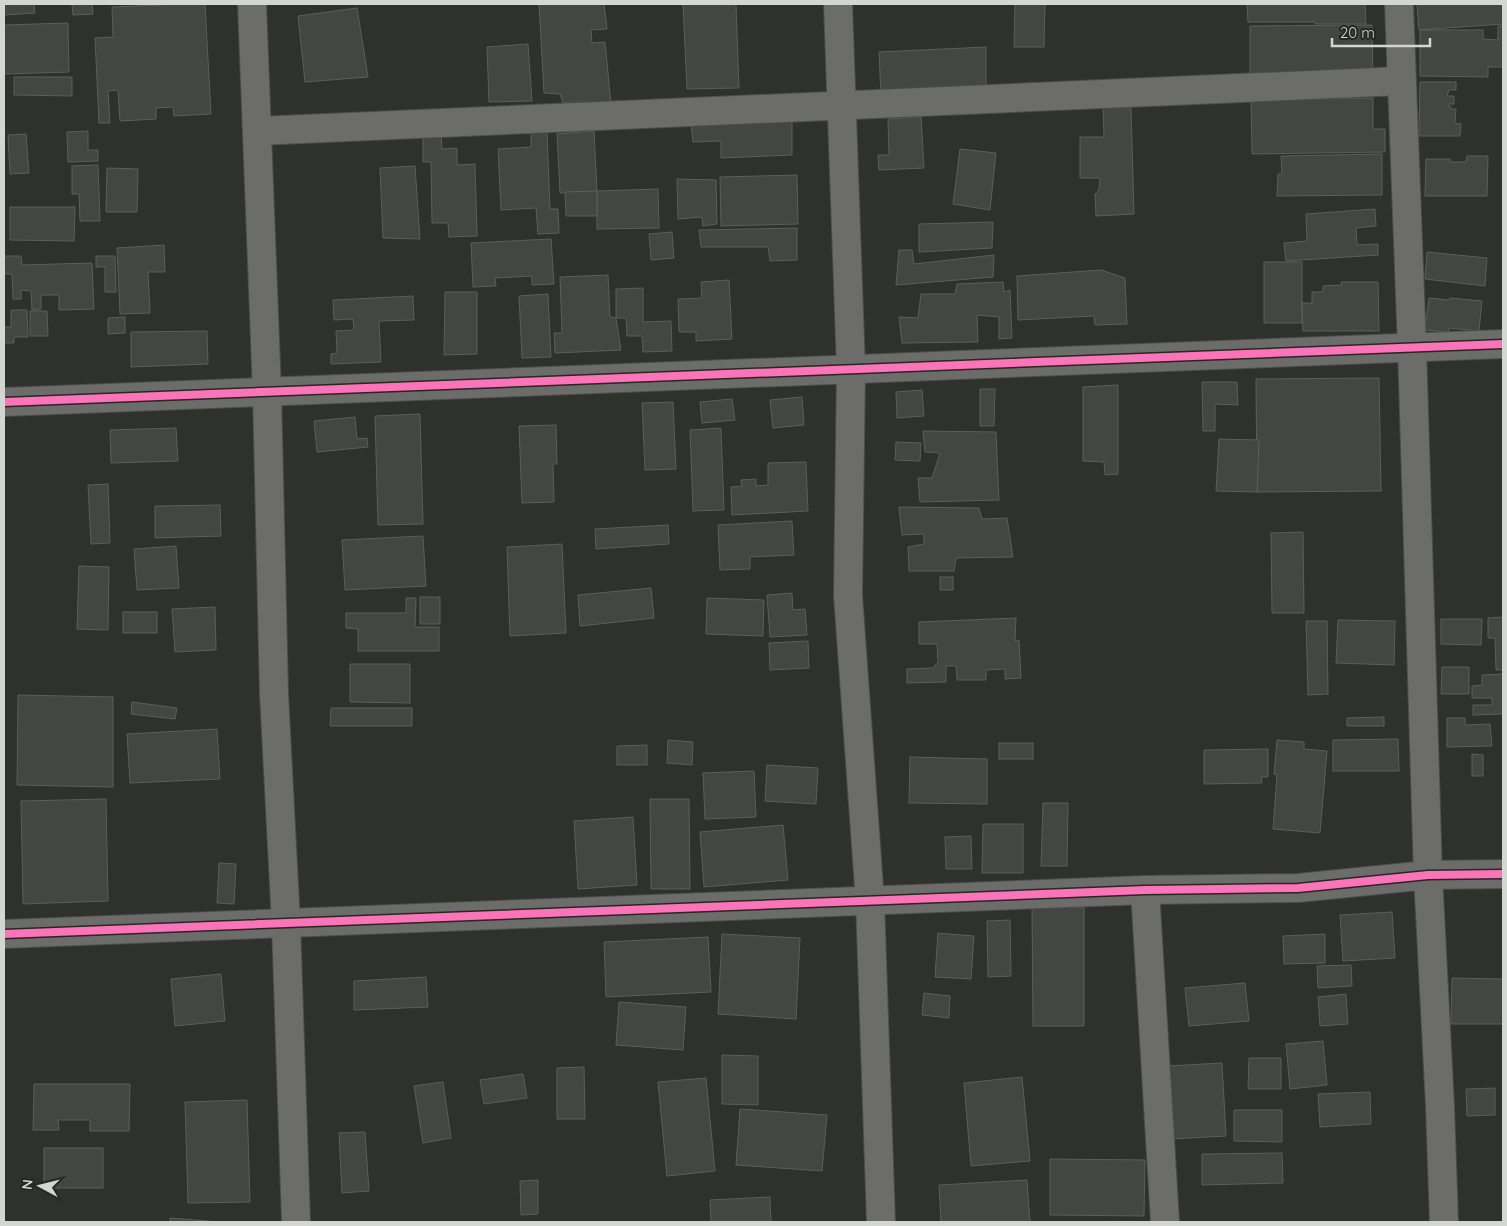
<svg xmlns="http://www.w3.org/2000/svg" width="1507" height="1226" viewBox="0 0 1507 1226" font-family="Quicksand,sans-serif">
<rect width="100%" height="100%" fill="#2f312c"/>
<!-- building -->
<g fill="#434643" stroke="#5c5e5b">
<polygon points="4,4 34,4 35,13 4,15"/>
<polygon points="72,4 92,4 93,14 73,15"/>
<polygon points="181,4 205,4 211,114 174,116 173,107 156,108 156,119 120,121 118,90 108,91 110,123 99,123 95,38 113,37 112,7"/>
<polygon points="539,4 604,4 607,29 591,30 592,43 605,42 611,104 588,106 580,102 563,103 560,94 544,93"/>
<polygon points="683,4 736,4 739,88 687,89"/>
<polygon points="1015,4 1045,4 1044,47 1014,47"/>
<polygon points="1247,4 1365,4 1366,24 1315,24 1315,22 1248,22"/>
<polygon points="1417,4 1503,4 1503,24 1419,30"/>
<polygon points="357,8 368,77 305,82 298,16"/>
<polygon points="68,23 69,72 4,74 4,25"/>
<polygon points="1372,25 1373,80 1250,82 1250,26"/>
<polygon points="1498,26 1503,26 1503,67 1488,67 1488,77 1420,76 1420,30 1483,30 1483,39 1498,40"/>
<polygon points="528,44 532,101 489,102 487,47"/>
<polygon points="986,47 986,90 881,95 879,52"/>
<polygon points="14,77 72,77 72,96 14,95"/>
<polygon points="1420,82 1456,82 1456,90 1449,90 1447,96 1454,96 1454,104 1449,104 1448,106 1451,107 1451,109 1456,109 1455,123 1461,124 1460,136 1419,136"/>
<polygon points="1373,98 1373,129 1385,129 1385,152 1252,154 1251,100"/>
<polygon points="1103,107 1131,108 1134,214 1096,216 1095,194 1099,190 1100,178 1080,178 1080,137 1104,137"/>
<polygon points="921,117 924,168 879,170 878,155 889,155 888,119"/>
<polygon points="792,121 792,155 721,158 721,141 693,142 691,124"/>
<polygon points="88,131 88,150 98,150 98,161 68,162 67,132"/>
<polygon points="594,131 597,191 560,193 557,134"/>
<polygon points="531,132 547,132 550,209 558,209 559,233 538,234 536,208 501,210 498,149 531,147"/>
<polygon points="26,134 29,173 10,174 8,135"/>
<polygon points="441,135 442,149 457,148 457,165 475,164 477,236 449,237 448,223 432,223 431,162 423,162 423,136"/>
<polygon points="960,149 996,153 990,210 953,204"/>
<polygon points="1382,154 1382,195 1277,196 1278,174 1282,174 1281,156"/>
<polygon points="1467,156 1488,156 1487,196 1425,196 1426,159 1450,159 1450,162 1466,162"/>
<polygon points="98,165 100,221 80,221 79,194 72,194 72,166"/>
<polygon points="415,166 420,239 383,238 380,168"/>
<polygon points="107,168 138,169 137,212 106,212"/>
<polygon points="797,175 798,224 721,226 720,177"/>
<polygon points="677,179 716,180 717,224 703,226 702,217 678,219"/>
<polygon points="658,189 659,228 597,229 597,191"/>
<polygon points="597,191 597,216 566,216 565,192"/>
<polygon points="10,207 75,207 74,241 10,240"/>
<polygon points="1375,209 1376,226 1356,228 1357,245 1378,244 1378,255 1286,261 1284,243 1307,241 1306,214"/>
<polygon points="993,222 992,248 919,252 919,224"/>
<polygon points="797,228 797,260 770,261 768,247 701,247 699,230"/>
<polygon points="672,232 674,258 651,260 649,234"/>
<polygon points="551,239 554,284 532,285 532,276 495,278 496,286 473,287 471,243"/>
<polygon points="164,245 165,272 148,272 150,313 120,314 117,248"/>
<polygon points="899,250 912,250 914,264 994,255 993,277 896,285"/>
<polygon points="1427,252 1487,258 1485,286 1425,279"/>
<polygon points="4,256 21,256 22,265 92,263 94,309 59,310 59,295 41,295 41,309 32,310 31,291 21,290 21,299 13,299 12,274 4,274"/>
<polygon points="96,256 115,256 116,292 105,292 105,267 96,267"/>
<rect x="1264" y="262" width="38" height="61"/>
<polygon points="1101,270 1125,278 1127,324 1095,325 1094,316 1018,320 1017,276"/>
<polygon points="608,275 610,317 616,318 621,350 555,353 554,333 562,333 560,277"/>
<polygon points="729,280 732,339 696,341 696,332 679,332 678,299 702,298 701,282"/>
<polygon points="1003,282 1004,292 1010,290 1012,338 999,339 999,317 977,315 978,342 902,343 899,317 918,318 921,294 955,294 957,284"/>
<polygon points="1341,282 1378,282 1379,331 1303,331 1302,303 1312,303 1312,292 1323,292 1323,286 1342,285"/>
<polygon points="643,288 643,322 671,321 672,351 643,352 642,336 627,336 626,318 616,318 616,289"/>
<polygon points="445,292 477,292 477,354 444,355"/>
<polygon points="548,294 551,357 522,358 519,296"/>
<polygon points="413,296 414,320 379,321 381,362 331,364 331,354 337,353 336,331 354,330 353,319 334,320 333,300"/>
<polygon points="1429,298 1449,300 1450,298 1482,301 1479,331 1449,328 1449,332 1425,330"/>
<polygon points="11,310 27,310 28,337 14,337 14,343 4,343 4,327 11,327"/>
<polygon points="30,311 47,311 48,336 30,336"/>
<polygon points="125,317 125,333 108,334 108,318"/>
<polygon points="207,331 208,364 131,367 131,332"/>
<polygon points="1379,378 1381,491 1257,492 1256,379"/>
<polygon points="1202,382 1237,382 1238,405 1215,404 1215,431 1203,431"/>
<polygon points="1118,385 1118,474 1105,475 1104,462 1083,461 1083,387"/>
<polygon points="980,389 995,389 994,426 980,426"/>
<polygon points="922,390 924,416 897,418 896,392"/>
<polygon points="802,397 804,425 773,428 770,400"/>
<polygon points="732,399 735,420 702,423 700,402"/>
<polygon points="673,402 676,469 645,470 642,403"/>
<polygon points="420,414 423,524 378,525 375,416"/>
<polygon points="355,417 357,439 367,438 368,447 317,452 314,421"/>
<polygon points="556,425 557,464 553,464 554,502 522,503 519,426"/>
<polygon points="176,428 178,461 111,463 110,430"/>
<polygon points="721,428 724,510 693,511 690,430"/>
<polygon points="923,431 996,432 999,500 920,502 918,478 932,478 940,453 925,452"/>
<polygon points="1219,439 1259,440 1257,492 1216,491"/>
<polygon points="896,442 921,443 920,461 895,460"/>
<polygon points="806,462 808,511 732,515 731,487 742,486 741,480 756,479 756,486 768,485 768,463"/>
<polygon points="108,484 110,543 91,544 88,485"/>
<polygon points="220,505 221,536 155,538 155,506"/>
<polygon points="899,507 979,508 982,519 1007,518 1013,557 956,558 954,571 909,571 908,547 924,544 924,534 902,535"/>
<polygon points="792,521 794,555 750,557 750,569 720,570 718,525"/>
<polygon points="668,525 669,544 596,549 595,529"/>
<polygon points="1303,532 1304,613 1272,613 1271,533"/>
<polygon points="423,536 426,586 345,590 342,540"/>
<polygon points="562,544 566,633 510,636 507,547"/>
<polygon points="176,546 179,588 137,590 134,549"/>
<polygon points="79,566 109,567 108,630 77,629"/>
<rect x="940" y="577" width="13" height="13"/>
<polygon points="651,588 654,618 580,626 578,595"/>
<polygon points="792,593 793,610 805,609 807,635 770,637 767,595"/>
<rect x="420" y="597" width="20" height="27"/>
<polygon points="406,598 416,598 415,627 439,627 439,651 358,651 358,629 346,628 346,613 406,613"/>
<polygon points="707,598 764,600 763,636 706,634"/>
<polygon points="215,607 216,650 175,652 172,609"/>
<rect x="123" y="612" width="34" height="21"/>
<polygon points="1503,617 1503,670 1496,670 1495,638 1488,638 1488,618"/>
<polygon points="1016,618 1015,641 1019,640 1021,678 1005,679 1005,669 986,670 986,680 957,680 956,666 946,666 946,682 907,683 907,669 933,668 938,662 937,644 919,644 919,622"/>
<polygon points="1441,619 1482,619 1481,645 1441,644"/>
<polygon points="1338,620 1395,621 1394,665 1336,663"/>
<polygon points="1306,621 1327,621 1328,694 1308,695"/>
<polygon points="808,641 809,668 770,670 769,643"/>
<polygon points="350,664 410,664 410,703 350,702"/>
<polygon points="1442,667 1469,667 1469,694 1441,694"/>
<polygon points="1503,674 1503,714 1473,715 1473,705 1492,705 1492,698 1472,698 1472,686 1482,685 1482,675"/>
<polygon points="18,695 113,697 113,787 17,785"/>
<polygon points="132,702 177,708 175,719 131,714"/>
<polygon points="331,708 412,708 412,726 330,726"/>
<polygon points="1384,717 1384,726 1347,726 1347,718"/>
<polygon points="1447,718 1465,718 1465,725 1490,724 1492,746 1447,747"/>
<polygon points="217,729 220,779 130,783 127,734"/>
<polygon points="1398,739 1399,771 1333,771 1333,740"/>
<polygon points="668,740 693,742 692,765 667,763"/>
<polygon points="1277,740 1304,742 1304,749 1327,751 1320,833 1273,829 1277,775 1274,774"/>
<rect x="999" y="743" width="34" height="16"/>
<polygon points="647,745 647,765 617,765 617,746"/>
<polygon points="1268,749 1268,777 1261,777 1262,783 1204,784 1204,750"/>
<polygon points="1472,754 1483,755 1483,776 1472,776"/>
<polygon points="910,757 987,759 987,804 909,803"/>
<polygon points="767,765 818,768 816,804 765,801"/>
<polygon points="754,771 756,817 705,819 703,773"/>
<polygon points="106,799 108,901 23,904 21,801"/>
<polygon points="650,799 689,799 690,889 651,889"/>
<polygon points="1043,803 1068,803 1067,866 1041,866"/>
<polygon points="633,817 637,885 578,889 574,821"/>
<polygon points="983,824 1023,824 1023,873 982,873"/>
<polygon points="783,825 788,880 704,887 700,832"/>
<polygon points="971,836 972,869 946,869 945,837"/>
<polygon points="219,863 236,864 234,904 217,903"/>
<polygon points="1032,907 1084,907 1084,1026 1033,1026"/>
<polygon points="1392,912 1395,958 1343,961 1340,915"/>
<polygon points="1010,920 1011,976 988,977 987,921"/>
<polygon points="938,933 974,936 971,979 935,977"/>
<polygon points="722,934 800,938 796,1019 718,1014"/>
<polygon points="1325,934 1325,963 1284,964 1283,936"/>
<polygon points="708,937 711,992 606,997 604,942"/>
<polygon points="1351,965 1352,986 1318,988 1317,966"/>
<polygon points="221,974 225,1021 175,1026 171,979"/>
<polygon points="426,977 428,1007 354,1010 354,981"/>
<polygon points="1452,978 1503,979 1503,1024 1451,1024"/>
<polygon points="1245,983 1249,1021 1189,1026 1185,988"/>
<polygon points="924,993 950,996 949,1018 922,1015"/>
<polygon points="1346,994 1348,1024 1320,1026 1318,997"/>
<polygon points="619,1002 686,1007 683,1050 616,1045"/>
<polygon points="1323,1041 1327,1085 1290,1089 1286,1044"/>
<polygon points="722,1055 758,1056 758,1105 722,1104"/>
<polygon points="1249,1058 1281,1058 1281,1089 1248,1089"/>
<polygon points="1222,1063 1226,1136 1171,1139 1167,1066"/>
<polygon points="584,1067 585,1119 557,1119 557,1068"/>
<polygon points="523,1074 527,1098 484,1104 480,1080"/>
<polygon points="1022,1077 1030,1161 971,1166 964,1083"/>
<polygon points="706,1078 715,1171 667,1176 658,1082"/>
<polygon points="443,1082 451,1138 423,1143 414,1086"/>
<polygon points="34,1084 130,1084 129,1131 90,1131 90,1120 58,1120 59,1130 33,1130"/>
<polygon points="1495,1088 1495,1115 1467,1116 1466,1089"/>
<polygon points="1370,1092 1371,1124 1320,1127 1318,1094"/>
<polygon points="247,1100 250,1202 188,1203 185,1102"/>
<polygon points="740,1109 827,1115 822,1171 736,1165"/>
<polygon points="1234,1110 1282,1110 1282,1142 1234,1141"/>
<polygon points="365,1132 369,1191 342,1193 339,1133"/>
<rect x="44" y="1148" width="59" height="40"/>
<polygon points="1282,1153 1283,1183 1202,1185 1202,1154"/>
<polygon points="1050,1159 1145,1160 1144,1216 1050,1215"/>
<polygon points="538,1180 538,1214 521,1215 520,1181"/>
<polygon points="1027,1180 1030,1222 941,1222 939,1185"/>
<polygon points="770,1197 771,1222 711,1222 710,1200"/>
<polygon points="170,1218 219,1222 170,1222"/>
</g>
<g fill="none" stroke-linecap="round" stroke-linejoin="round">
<defs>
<g id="minor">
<polyline points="252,4 267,392 274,694 286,923 296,1222"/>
<polyline points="838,4 851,369 848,595 870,901 881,1222"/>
<polyline points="1399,4 1412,347 1428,875 1440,1106 1444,1222"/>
<polyline points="257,131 1401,81"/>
<polyline points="4,402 1503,344"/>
<polyline points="1145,890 1165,1222"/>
<polyline points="4,934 1145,890 1298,888 1428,875 1503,874"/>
</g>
</defs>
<!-- minor casing -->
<use href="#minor" stroke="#4d4e4a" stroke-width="30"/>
<!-- minor -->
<use href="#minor" stroke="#6c6d6b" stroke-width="28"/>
<defs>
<g id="cycleway">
<polyline points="4,402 1503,344"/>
<polyline points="4,934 1145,890 1298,888 1428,875 1503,874"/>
</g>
</defs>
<!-- cycleway casing -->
<use href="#cycleway" stroke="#262821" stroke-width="11"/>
<!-- cycleway -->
<use href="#cycleway" stroke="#fb73b8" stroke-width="8"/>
</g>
<!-- border -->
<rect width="1507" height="1226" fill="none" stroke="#d4d6d1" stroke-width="10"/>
<!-- north arrow -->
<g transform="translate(40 1186) rotate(277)" stroke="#262821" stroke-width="4" paint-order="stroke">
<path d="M0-4L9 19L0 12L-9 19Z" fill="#d4d6d1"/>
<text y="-8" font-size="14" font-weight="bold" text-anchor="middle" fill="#d4d6d1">N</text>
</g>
<!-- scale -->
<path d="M1332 38v8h98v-8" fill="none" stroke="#d4d6d1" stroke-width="2.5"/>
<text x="1340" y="38" font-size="15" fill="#d4d6d1" stroke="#262821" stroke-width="4" paint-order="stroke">20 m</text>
</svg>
